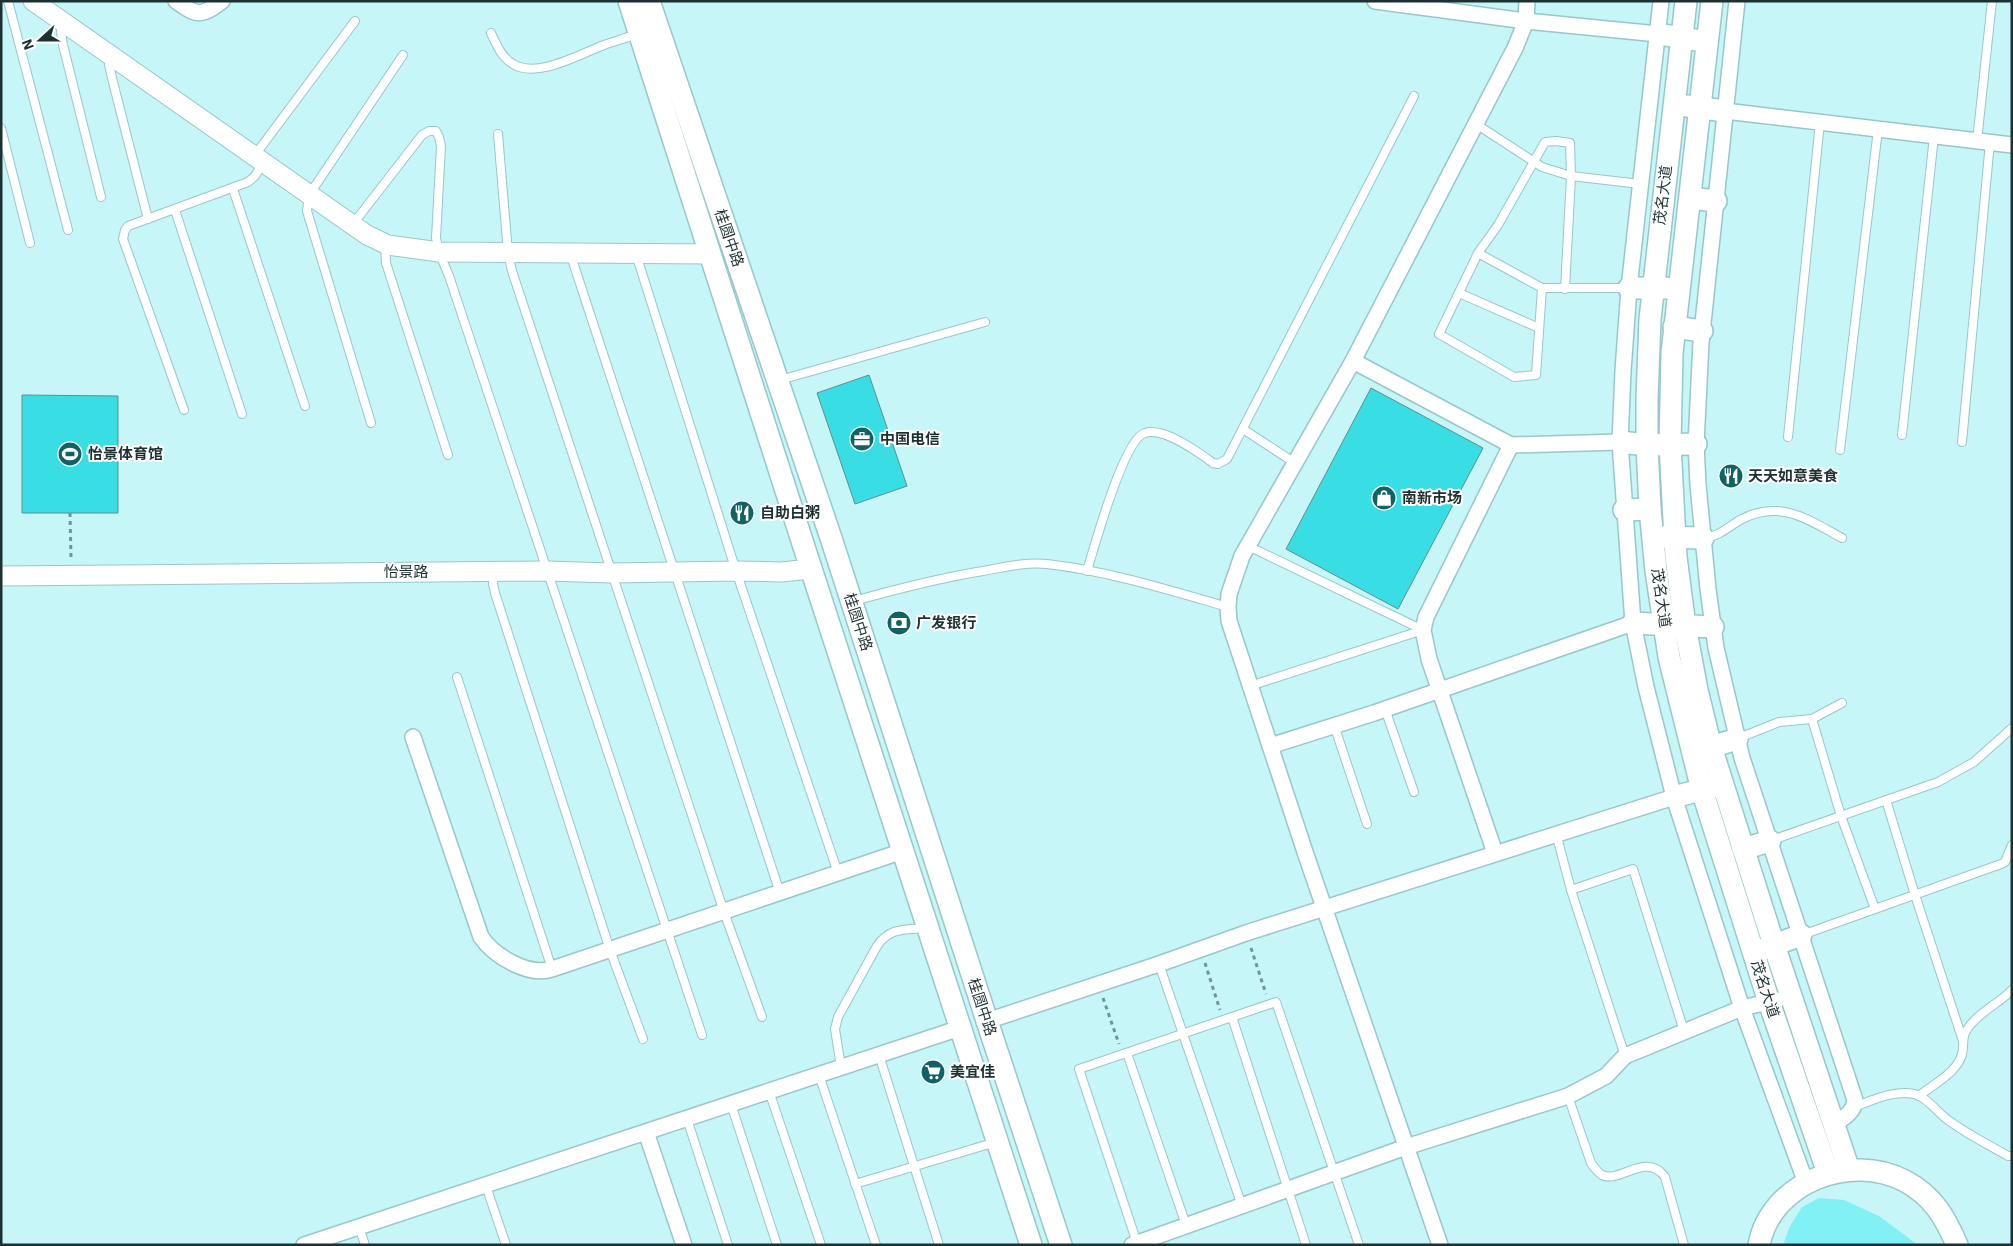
<svg xmlns="http://www.w3.org/2000/svg" width="2013" height="1246" viewBox="0 0 2013 1246" font-family="'IBM Plex Sans','Noto Sans SC',sans-serif">
<rect width="100%" height="100%" fill="#c6f6f8"/>
<!-- green -->
<polygon fill="#81f1f6" points="1819,1198 1844,1200 1879,1216 1918,1245 1783,1245 1790,1226 1802,1207"/>
<!-- building -->
<g fill="#39dee5" stroke="#608d8f">
<polygon points="869,375 907,486 855,504 817,393"/>
<polygon points="1371,388 1483,448 1398,609 1286,549"/>
<polygon points="22,395 118,396 118,513 22,513"/>
</g>
<g fill="none" stroke-linecap="round" stroke-linejoin="round">
<defs>
<g id="service">
<polyline points="8,1 68,230"/>
<polyline points="63,24 61,32 63,45 101,197"/>
<path d="M491 33C496 44 502 58 513 64 537 79 580 54 604 45 615 41 626 38 637 34"/>
<polyline points="110,56 109,65 114,86 148,219"/>
<polyline points="1476,124 1542,167 1571,176 1640,184"/>
<polyline points="1,128 30,243"/>
<polyline points="498,134 508,253 512,271 724,912 762,1017"/>
<polyline points="1977,141 1992,1"/>
<polyline points="255,155 355,21"/>
<polyline points="233,189 305,406"/>
<polyline points="175,210 242,414"/>
<polyline points="353,224 422,135 429,131 436,131 439,137 441,146 436,238 439,252 449,276 702,1035"/>
<polyline points="385,244 386,263 448,455"/>
<polyline points="570,253 780,893"/>
<polyline points="1478,253 1542,288 1536,375 1514,377 1439,334 1478,253 1498,225 1545,142 1556,141 1570,143 1571,176 1565,289"/>
<polyline points="636,254 736,571 838,873"/>
<polyline points="1542,288 1627,288"/>
<polyline points="1459,293 1539,328"/>
<polyline points="780,380 985,322"/>
<polyline points="184,410 123,239 125,230 128,226 248,182 255,176 263,163"/>
<polyline points="371,423 307,211 309,195 403,55"/>
<polyline points="1243,429 1295,463"/>
<polyline points="1902,435 1934,136"/>
<polyline points="1788,437 1820,122"/>
<polyline points="1962,442 1990,142"/>
<polyline points="1840,450 1878,129"/>
<path d="M1705 538C1720 536 1729 526 1742 519 1780 499 1809 520 1842 538"/>
<polyline points="1248,546 1423,630"/>
<polyline points="494,571 493,584 495,593 610,950 643,1039"/>
<path d="M1087 571C1094 548 1124 438 1145 433 1164 427 1198 452 1213 463L1218 464 1227 459 1414 96"/>
<path d="M854 601C897 589 939 578 983 571 1004 567 1026 562 1047 564 1108 571 1169 590 1228 607"/>
<polyline points="457,677 552,969"/>
<polyline points="1250,686 1423,630"/>
<polyline points="1385,709 1414,792"/>
<polyline points="1812,719 1841,816 1875,909"/>
<polyline points="1334,725 1367,824"/>
<polyline points="1739,738 1779,722 1812,719 1842,703"/>
<polyline points="1886,800 1915,895 1963,1041"/>
<polyline points="1556,833 1571,890 1625,1056"/>
<polyline points="1772,840 1938,782 1974,762 2012,728"/>
<polyline points="1571,890 1633,869 1684,1031"/>
<polyline points="1802,935 2001,864 2005,862 2012,845"/>
<polyline points="1159,964 1242,1206"/>
<polyline points="1232,1017 1306,1245"/>
<polyline points="1127,1053 1186,1225"/>
<polyline points="879,1055 939,1245"/>
<path d="M841 1067 835 1029 838 1017 877 946C890 927 905 930 926 928"/>
<polyline points="819,1075 876,1245"/>
<polyline points="769,1091 821,1245"/>
<path d="M1568 1096 1591 1163C1594 1167 1597 1172 1602 1175 1619 1184 1646 1151 1665 1177L1684 1245"/>
<path d="M1919 1096C1932 1085 1955 1074 1961 1057 1965 1049 1961 1039 1966 1031 1976 1014 1998 1004 2012 990"/>
<polyline points="731,1104 777,1245"/>
<path d="M1854 1107C1873 1100 1898 1088 1918 1095 1929 1100 1938 1113 1948 1120 1967 1134 1987 1144 2008 1156H2012"/>
<polyline points="687,1119 728,1245"/>
<polyline points="855,1184 996,1142"/>
<polyline points="486,1186 506,1245"/>
<polyline points="359,1227 365,1245"/>
<polyline points="1137,1243 1079,1069 1276,1002 1359,1245"/>
</g>
<g id="minor">
<path d="M176 1C197 16 201 17 222 1"/>
<polyline points="1375,1 1526,21 1658,34"/>
<polyline points="1661,1 1629,288 1623,371 1620,442 1633,623 1646,687 1674,797 1742,1008 1806,1183"/>
<path d="M1737 1 1701 342 1696 444 1698 485 1708 589 1716 648 1742 758 1855 1100C1854 1113 1843 1118 1833 1125"/>
<polyline points="1725,111 2012,145"/>
<polyline points="1353,361 1511,445 1620,442"/>
<path d="M413 737 481 937C494 956 529 977 552 969L903 851"/>
<polyline points="1270,746 1374,713 1633,623"/>
<polyline points="1495,853 1429,659 1423,630 1426,617 1511,445"/>
<polyline points="987,1021 1159,964 1246,933 1674,797"/>
<polyline points="646,1132 684,1245"/>
<polyline points="304,1245 960,1028"/>
<polyline points="1132,1245 1406,1147 1568,1096 1606,1076 1625,1056 1742,1008 1777,1000"/>
<polyline points="1440,1245 1305,852 1229,621 1228,607 1229,594 1242,556 1353,361 1515,48 1526,21 1527,1"/>
</g>
<g id="tertiary">
<polyline points="33,1 367,235 388,245 439,252 710,254"/>
<polyline points="1,576 547,571 611,573 736,571 781,572 811,569"/>
</g>
<g id="secondary">
<polyline points="629,1 805,550 1031,1245"/>
<polyline points="649,1 832,541 987,1021 1061,1245"/>
<polyline points="1686,1 1650,319 1647,398 1647,445 1650,509 1656,571 1669,657 1702,790 1769,1002 1828,1173"/>
<polyline points="1712,1 1672,353 1670,445 1676,557 1685,626 1697,690 1711,747 1774,945 1849,1170"/>
<polyline points="1658,34 1696,40"/>
<polyline points="1687,106 1725,111"/>
<polyline points="1690,198 1716,201"/>
<polyline points="1629,288 1666,288"/>
<polyline points="1674,327 1702,331"/>
<polyline points="1620,442 1647,445 1696,444"/>
<polyline points="1624,510 1650,509"/>
<polyline points="1661,537 1703,538"/>
<polyline points="1633,623 1713,627"/>
<polyline points="1711,747 1737,739"/>
<polyline points="1674,797 1715,786"/>
<polyline points="1743,849 1770,841"/>
<polyline points="1761,950 1801,935"/>
<path d="M1759 1245C1771 1182 1851 1152 1905 1181 1933 1196 1945 1217 1957 1245"/>
</g>
</defs>
<!-- service casing -->
<use href="#service" stroke="#98c7c9" stroke-width="10"/>
<!-- minor casing -->
<use href="#minor" stroke="#98c7c9" stroke-width="18"/>
<!-- tertiary casing -->
<use href="#tertiary" stroke="#98c7c9" stroke-width="21"/>
<!-- secondary casing -->
<use href="#secondary" stroke="#98c7c9" stroke-width="24"/>
<!-- path -->
<g stroke="#729495" stroke-width="3" stroke-dasharray="4 4" stroke-linecap="butt">
<polyline points="70,513 71,558"/>
<polyline points="1251,948 1266,994"/>
<polyline points="1205,963 1220,1010"/>
<polyline points="1103,998 1119,1044"/>
</g>
<!-- service -->
<use href="#service" stroke="#fff" stroke-width="8"/>
<!-- minor -->
<use href="#minor" stroke="#fff" stroke-width="15"/>
<!-- tertiary -->
<use href="#tertiary" stroke="#fff" stroke-width="19"/>
<!-- secondary -->
<use href="#secondary" stroke="#fff" stroke-width="21"/>
</g>
<!-- icons -->
<defs>
<symbol id="office-disc" viewBox="-11 -11 22 22"><circle r="9.5" fill="#116266" stroke="#fff"/><path d="M-6-3h4V-5.5h4V-3h4V5H-6ZM-1-4.5V-3h2v-1.5ZM-6 0V1H6V0Z" fill="#fff"/></symbol>
<symbol id="stadium-disc" viewBox="-11 -11 22 22"><circle r="9.5" fill="#116266" stroke="#fff"/><path d="M0-5a6.5 5 0 1 0 0 10a6.5 5 0 1 0 0-10ZM-3.5-1.8h7v3.6h-7Z" fill="#fff"/></symbol>
<symbol id="restaurant-disc" viewBox="-11 -11 22 22"><circle r="9.5" fill="#116266" stroke="#fff"/><path d="M-5-6h1v4h1v-4h1v4h1v-4h1v5L-1.5 .5V6h-2V.5L-5-1ZM5-6V6H3V1.5H1.5Q1.5-4 5-6Z" fill="#fff"/></symbol>
<symbol id="shop-disc" viewBox="-11 -11 22 22"><circle r="9.5" fill="#116266" stroke="#fff"/><path d="M-5-2.5h2.3a2.7 3.5 0 0 1 5.4 0H5L5.5 6h-11ZM-1.5-2.5h3a1.5 2.3 0 0 0-3 0Z" fill="#fff"/></symbol>
<symbol id="bank-disc" viewBox="-11 -11 22 22"><circle r="9.5" fill="#116266" stroke="#fff"/><path d="M-6-4H6V4H-6ZM0-2.3a2.3 2.3 0 1 0 0 4.6a2.3 2.3 0 1 0 0-4.6Z" fill="#fff"/></symbol>
<symbol id="supermarket-disc" viewBox="-11 -11 22 22"><circle r="9.5" fill="#116266" stroke="#fff"/><path d="M-6-5.5h2.5l.6 2H6L4.5 2H-2.5L-4.4-4H-6ZM-1.5 3.2a1.3 1.3 0 1 0 .1 0ZM3 3.2a1.3 1.3 0 1 0 .1 0Z" fill="#fff"/></symbol>
</defs>
<g fill-rule="evenodd">
<use href="#office-disc" x="848" y="425" width="28" height="28"/>
<use href="#stadium-disc" x="56" y="440" width="28" height="28"/>
<use href="#restaurant-disc" x="1717" y="462" width="28" height="28"/>
<use href="#shop-disc" x="1370" y="484" width="28" height="28"/>
<use href="#restaurant-disc" x="728" y="499" width="28" height="28"/>
<use href="#bank-disc" x="885" y="609" width="28" height="28"/>
<use href="#supermarket-disc" x="919" y="1058" width="28" height="28"/>
</g>
<g text-anchor="middle" stroke-width="4" stroke-linejoin="round" paint-order="stroke">
<!-- street labels -->
<g font-size="15" fill="#1e3132" stroke="#fff">
<text transform="translate(1663 195) rotate(-83)" y="5">茂名大道</text>
<text transform="translate(729 238) rotate(71)" y="5">桂圆中路</text>
<text x="406" y="577">怡景路</text>
<text transform="translate(1661 598) rotate(82)" y="5">茂名大道</text>
<text transform="translate(858 622) rotate(72)" y="5">桂圆中路</text>
<text transform="translate(1765 989) rotate(72)" y="5">茂名大道</text>
<text transform="translate(982 1007) rotate(72)" y="5">桂圆中路</text>
</g>
<!-- poi labels -->
<g font-size="15" font-weight="bold" fill="#1e3132" stroke="#fff" text-anchor="start">
<text x="880" y="444">中国电信</text>
<text x="88" y="459">怡景体育馆</text>
<text x="1748" y="481">天天如意美食</text>
<text x="1402" y="503">南新市场</text>
<text x="760" y="518">自助白粥</text>
<text x="916" y="628">广发银行</text>
<text x="950" y="1077">美宜佳</text>
</g>
</g>
<!-- border -->
<rect width="2013" height="1246" fill="none" stroke="#1e3132" stroke-width="5"/>
<!-- north arrow -->
<g transform="translate(40 40) rotate(249)" stroke="#ffffff" stroke-width="4" paint-order="stroke">
<path d="M0-4L9 19L0 12L-9 19Z" fill="#1e3132"/>
<text y="-8" font-size="14" font-weight="bold" text-anchor="middle" fill="#1e3132">N</text>
</g>
</svg>
